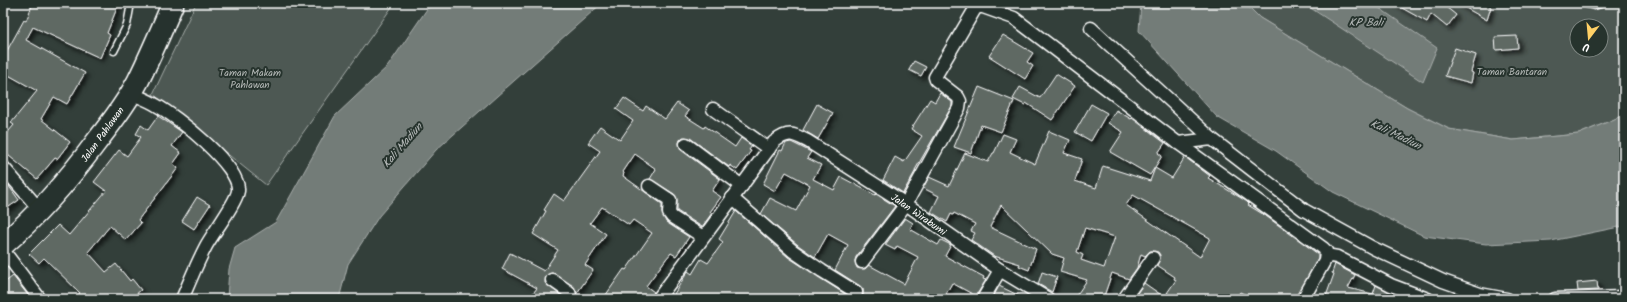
<svg xmlns="http://www.w3.org/2000/svg" width="1627" height="302" viewBox="0 0 1627 302" font-family="Kalam,sans-serif">
<defs>
<filter id="shadow"><feDropShadow dx="3.5" dy="3.5" stdDeviation="2" flood-color="#0009"/></filter>
</defs>
<rect width="100%" height="100%" fill="#333f3a"/>
<filter id="ink" filterUnits="userSpaceOnUse"><feTurbulence type="fractalNoise" baseFrequency=".025" numOctaves="2"/><feDisplacementMap in="SourceGraphic" scale="8" xChannelSelector="R" yChannelSelector="G"/><feConvolveMatrix kernelMatrix="1 2 1 2 8 2 1 2 1" color-interpolation-filters="sRGB"/></filter>
<g filter="url(#ink)">
<!-- green -->
<g fill="#4d5853" stroke="#a6aca9" fill-rule="evenodd">
<polygon points="196,3 392,3 394,4 266,185 153,94"/>
<path d="M1245 3H1624V115L1579 134 1513 140 1449 129 1407 108 1260 18ZM1577 26H1601V50H1577Z"/>
</g>
<!-- water -->
<g fill="#737b78" stroke="#abb0ae">
<polygon points="435,3 602,3 436,150 379,216 348,264 339,299 227,299 229,269 235,248 276,222 335,116 388,66 427,9"/>
<polygon points="1141,3 1245,3 1260,18 1407,108 1449,129 1513,140 1579,134 1624,115 1624,226 1551,241 1486,244 1424,236 1333,192 1276,151 1217,117 1139,31"/>
<polygon points="1303,3 1372,3 1437,48 1423,82"/>
</g>
<!-- building -->
<g fill="#5f6964" stroke="#fff" fill-rule="evenodd" filter="url(#shadow)">
<polygon points="33,3 119,3 107,33 110,35 100,58 33,27 26,40 85,73 67,104 54,97 41,119 70,142 57,159 55,158 37,179 3,151 3,138 14,125 11,123 37,91 3,72 3,58 24,20 26,21"/>
<polygon points="1393,3 1441,3 1456,15 1447,27 1431,14 1427,22"/>
<polygon points="1457,3 1485,3 1491,7 1487,20"/>
<polygon points="1003,35 1033,53 1027,62 1033,66 1025,79 989,56"/>
<polygon points="1517,36 1518,48 1496,50 1495,37"/>
<polygon points="1455,48 1476,55 1471,72 1473,73 1471,83 1445,76"/>
<polygon points="914,61 926,67 921,76 909,70"/>
<polygon points="1056,74 1075,86 1052,120 1026,103 1025,105 1013,99 1020,87 1040,98"/>
<polygon points="979,87 1014,101 1001,132 981,125 971,153 954,147"/>
<polygon points="940,93 952,102 952,106 915,170 916,170 903,193 883,180 895,157 904,162 922,136 911,129 930,99 935,102"/>
<polygon points="624,98 643,111 646,106 665,119 677,103 689,111 685,116 704,128 705,126 735,147 741,138 752,146 749,150 751,151 737,170 730,165 729,167 690,138 683,137 680,140 679,143 681,150 720,179 712,191 721,197 710,212 712,213 702,227 677,211 677,200 674,194 650,179 656,169 635,154 623,172 624,173 623,176 662,204 662,213 666,222 689,237 676,256 671,253 666,259 646,286 654,292 651,299 603,299 624,269 626,270 652,233 633,220 629,225 602,207 590,223 606,234 585,265 593,270 577,293 573,286 552,273 546,276 545,283 563,297 563,299 529,299 537,288 502,269 510,253 544,271 558,250 533,234 546,211 544,210 554,194 564,201 600,151 588,143 600,126 620,140 633,121 616,109"/>
<polygon points="817,104 833,113 818,139 803,130"/>
<polygon points="1091,104 1107,113 1091,141 1075,132"/>
<polygon points="1116,110 1131,119 1132,118 1165,143 1158,153 1162,156 1150,175 1110,152 1123,132 1108,123"/>
<polygon points="158,116 182,132 172,146 181,153 173,164 178,168 138,220 141,223 126,240 110,226 88,252 106,272 116,264 130,281 132,279 141,290 130,299 73,299 80,293 44,258 39,263 29,254 58,225 69,235 106,191 94,182 119,150 127,156 141,137 136,134 141,125 148,130"/>
<path d="M1049 131 1070 140 1064 153 1082 159 1075 181 1096 188 1103 166 1150 181 1155 168 1172 178 1185 157 1210 176 1208 178 1246 201 1249 204 1248 205 1266 216 1318 254V258L1296 299H1254L1240 292 1236 299H1222L1216 295 1214 299H1176L1167 293 1176 280 1174 279 1175 277 1157 265 1160 259V255L1158 252 1153 251H1150L1145 256 1141 254 1137 268 1129 279 1112 273 1103 299H1074L1087 280 1060 272 1064 258 1052 254 1001 205 990 227 1036 249 1029 270 1019 266 1020 264 994 256 971 240 975 233 971 231 975 224 954 213 953 215 951 214 947 222 931 212 939 196 923 188 929 177 949 186 965 153 988 162 993 153H994L1003 134 1016 139 1010 152 1035 164ZM1133 195 1210 238 1200 257 1126 205ZM1085 228 1115 237 1104 268 1081 260 1083 255 1077 252Z"/>
<polygon points="791,142 811,152 807,158 821,165 813,179 834,190 841,177 875,195 876,194 895,206 856,257 855,261 857,268 865,269 869,265 904,284 918,257 897,246 895,250 885,245 905,218 913,223 910,229 938,245 941,240 951,245 945,256 984,277 983,279 986,280 976,296 952,283 943,299 863,299 863,289 860,286 835,270 848,245 828,234 815,257 798,245 761,214 770,198 796,211 810,185 786,172 775,191 763,184 780,150 782,151 786,143"/>
<polygon points="3,178 19,200 3,211"/>
<polygon points="197,197 210,205 194,229 182,221"/>
<polygon points="736,211 788,257 848,296 848,299 671,299 688,271 692,274 701,259 708,263 723,242 719,239"/>
<polygon points="1335,264 1355,275 1348,288 1373,294 1376,285 1407,299 1325,299 1334,274 1332,273"/>
<polygon points="1042,272 1057,277 1052,292 1038,284"/>
<polygon points="13,276 31,299 3,299 3,284"/>
<polygon points="1597,281 1598,290 1578,291 1577,283"/>
<polygon points="1144,283 1167,299 1133,299"/>
<polygon points="999,286 1026,299 992,299"/>
</g>
<g fill="none" stroke-linecap="round" stroke-linejoin="round">
<defs>
<g id="lane">
<polyline points="1583,3 1594,6 1604,3"/>
<polyline points="114,51 127,25 131,3"/>
</g>
<g id="street">
<polyline points="1091,28 1212,139"/>
<path d="M131 93C139 97 148 100 156 105 176 116 241 166 238 191 236 203 213 233 206 246 197 263 190 281 182 299"/>
<polyline points="713,109 769,149"/>
<polyline points="1178,143 1212,139 1304,210 1373,248 1443,281 1480,294 1507,299"/>
<polyline points="686,144 742,186"/>
<polyline points="3,167 40,210"/>
<polyline points="649,186 670,200 669,213 672,217 703,237"/>
<polyline points="732,198 793,251 822,271 856,292 855,299"/>
<polyline points="3,250 40,299"/>
<polyline points="1326,255 1337,257 1391,285 1428,299"/>
<polyline points="862,262 906,204 959,108 960,101 958,97 936,80 935,77 975,9 979,7 983,7 1014,18 1178,143 1323,248 1326,251 1325,260 1303,299"/>
<polyline points="552,280 569,292 571,299"/>
<path d="M658 299 774 142C789 130 794 134 809 142L906 204 1000 270 1048 299"/>
<polyline points="983,299 1000,270"/>
<polyline points="1124,299 1153,258"/>
<polyline points="1555,299 1624,297"/>
</g>
<path id="highway" d="M3 245C39 214 69 179 97 141 112 122 127 102 138 81 151 55 162 29 173 3"/>
</defs>
<!-- lane casing -->
<use href="#lane" stroke="#fff" stroke-width="9"/>
<!-- street casing -->
<use href="#street" stroke="#fff" stroke-width="15"/>
<!-- highway casing -->
<use href="#highway" stroke="#fff" stroke-width="24"/>
<!-- lane -->
<use href="#lane" stroke="#26332d" stroke-width="6"/>
<!-- street -->
<use href="#street" stroke="#26332d" stroke-width="12"/>
<!-- highway -->
<use href="#highway" stroke="#26332d" stroke-width="21"/>
</g>
</g>
<g text-anchor="middle" stroke-width="4" stroke-linejoin="round" paint-order="stroke">
<!-- park labels -->
<g font-size="10" fill="#b8bcba" stroke="#26332d">
<text x="1512" y="75">Taman Bantaran</text>
<text x="250" y="76">Taman Makam<tspan x="250" dy="12">Pahlawan</tspan></text>
</g>
<!-- street labels -->
<g font-size="10" fill="#fff" stroke="#26332d">
<text transform="translate(102 134) rotate(-54)" y="4">Jalan Pahlawan</text>
<text transform="translate(919 214) rotate(35)" y="4">Jalan Wirabumi</text>
</g>
<!-- water labels -->
<g font-size="11" font-style="italic" fill="#b9bdbc" stroke="#26332d">
<text x="1366" y="26">KP Bali</text>
<text transform="translate(1396 134) rotate(26)" y="4">Kali Madiun</text>
<text transform="translate(402 145) rotate(-49)" y="4">Kali Madiun</text>
</g>
</g>
<!-- margin -->
<rect width="1627" height="302" fill="none" stroke="#26332d" stroke-width="16"/>
<rect x="8" y="8" width="1611" height="286" fill="none" stroke="#fff" stroke-width="1.5" filter="url(#ink)"/>
<!-- north arrow -->
<g transform="translate(1589 38) rotate(196)"><circle r="19" fill="#26332d" stroke="#7d8581"/>
<path d="M0-3L7 15L0 10L-7 15Z" fill="#ffd166"/>
<text y="-6" font-size="11" font-weight="bold" text-anchor="middle" fill="#ffffff">U</text>
</g>
</svg>
